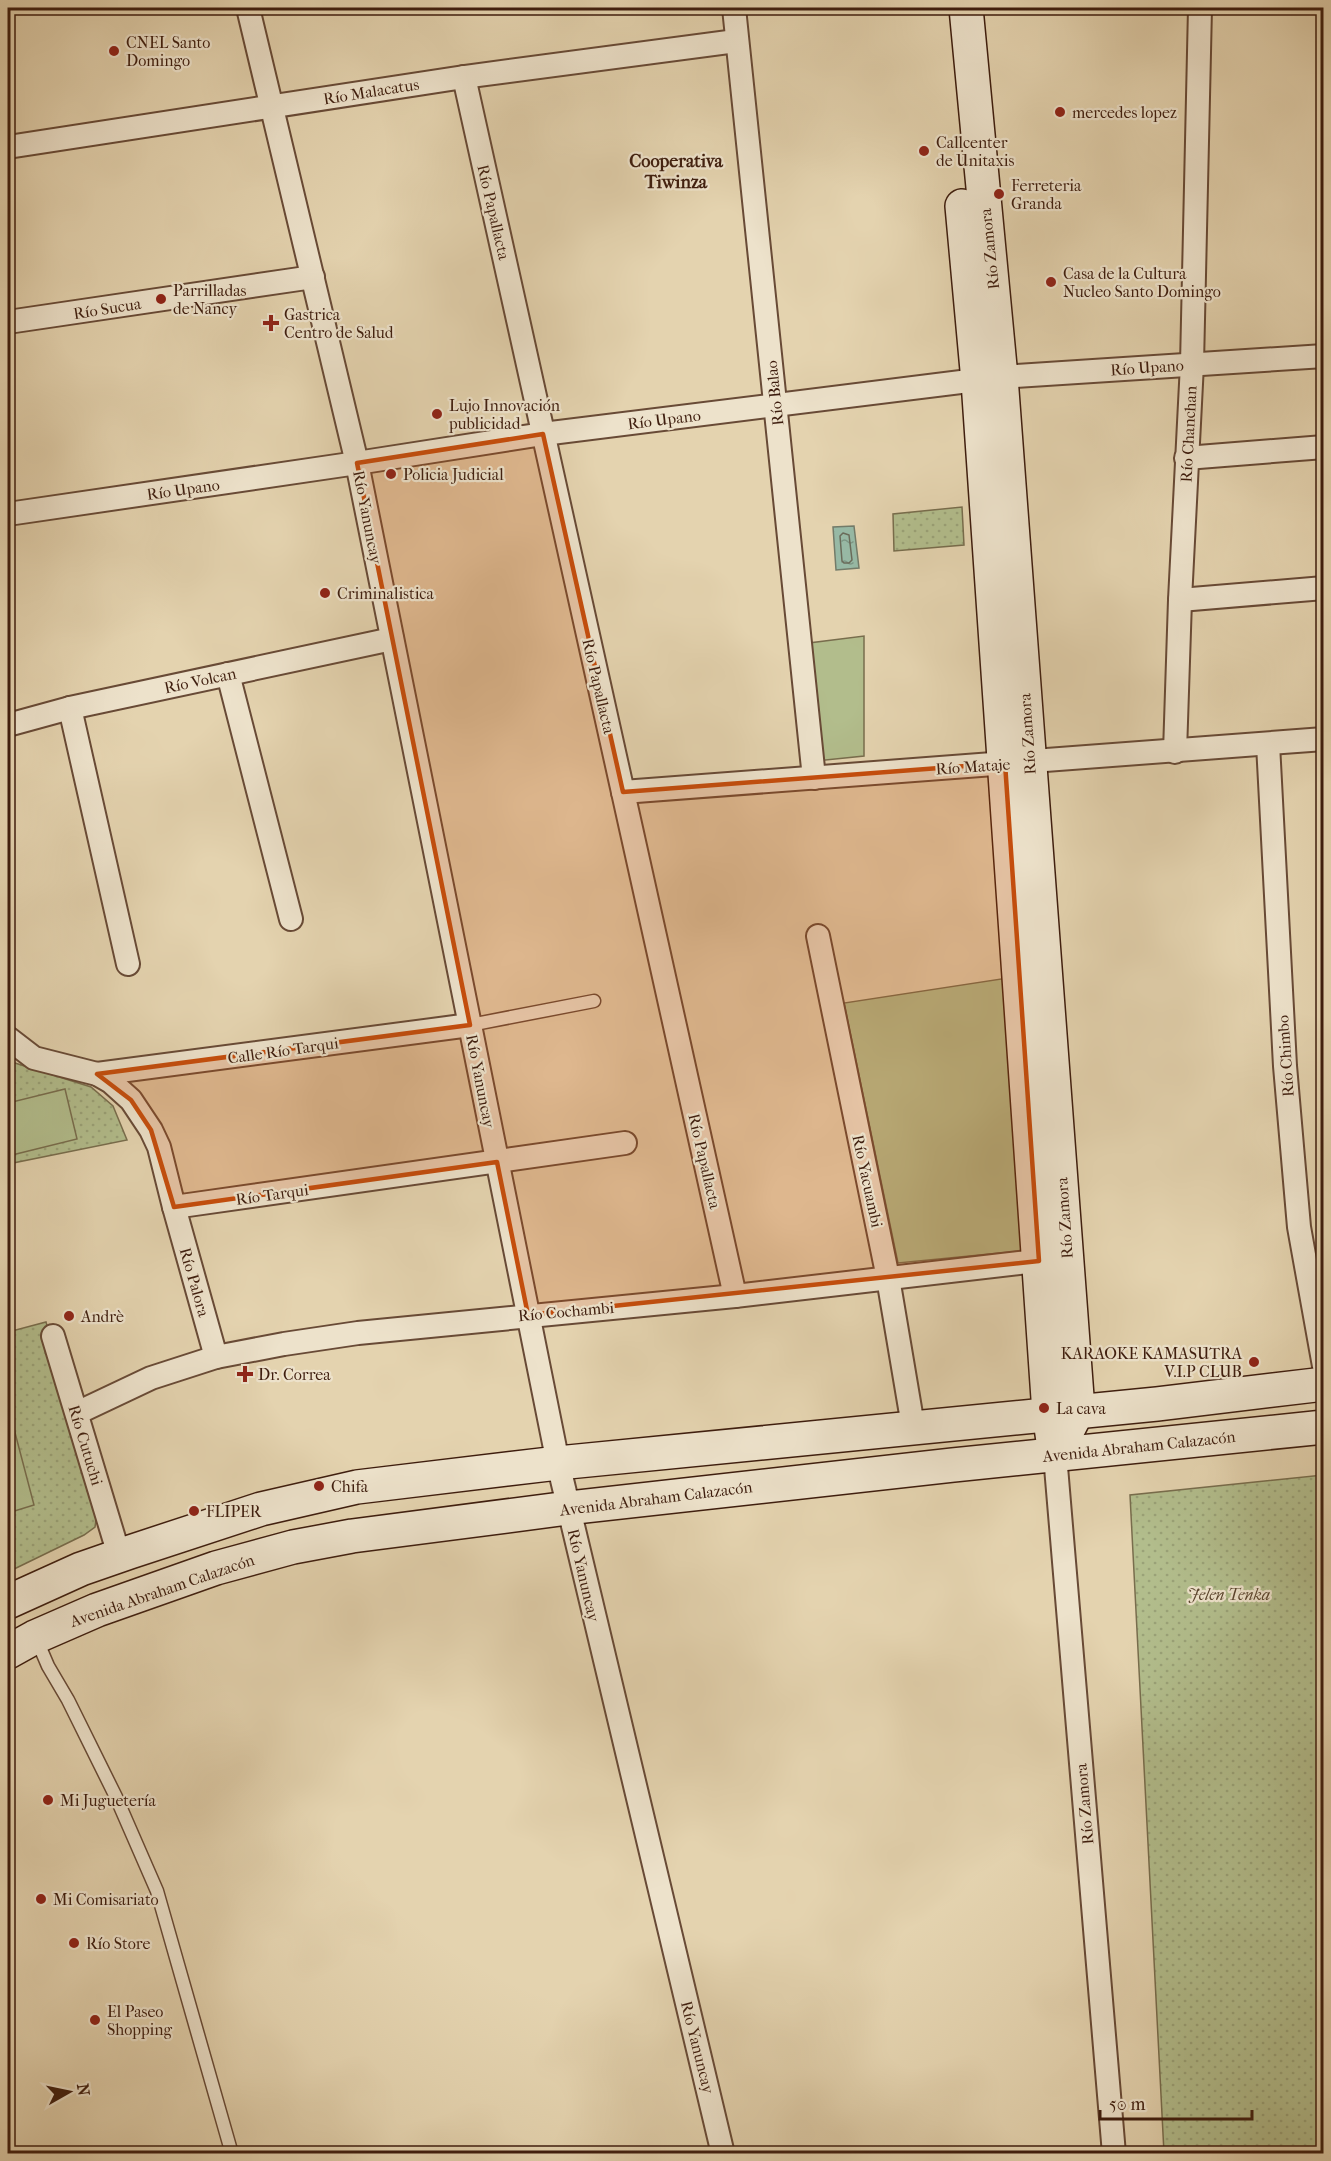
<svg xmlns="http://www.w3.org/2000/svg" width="1331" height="2161" viewBox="0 0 1331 2161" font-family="'IM FELL French Canon',serif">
<defs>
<pattern id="park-dots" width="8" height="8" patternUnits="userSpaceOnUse" patternTransform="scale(1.5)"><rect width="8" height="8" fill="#b2bd8c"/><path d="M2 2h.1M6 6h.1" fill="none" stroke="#9aa278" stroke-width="1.8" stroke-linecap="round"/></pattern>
<pattern id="water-ripples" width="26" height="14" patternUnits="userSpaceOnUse" patternTransform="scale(1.5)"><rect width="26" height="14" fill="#97b9a5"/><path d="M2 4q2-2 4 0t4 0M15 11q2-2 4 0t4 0" fill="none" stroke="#7d9685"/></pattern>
</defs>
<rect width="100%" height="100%" fill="#e4d3af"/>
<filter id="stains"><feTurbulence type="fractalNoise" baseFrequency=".00333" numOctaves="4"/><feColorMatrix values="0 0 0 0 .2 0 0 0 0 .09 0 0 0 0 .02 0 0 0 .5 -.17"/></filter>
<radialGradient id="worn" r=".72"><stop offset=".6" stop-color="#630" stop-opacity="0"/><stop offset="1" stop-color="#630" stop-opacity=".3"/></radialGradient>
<!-- park -->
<g fill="url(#park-dots)" stroke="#786d4d" stroke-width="1.5">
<polygon points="962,507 964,545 894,551 893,514"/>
<polygon points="8,1059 15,1063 91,1087 113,1106 127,1140 8,1164"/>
<polygon points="46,1322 97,1513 95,1527 84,1535 8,1572 8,1332"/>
<polygon points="1323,1475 1323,2153 1164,2153 1130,1495"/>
</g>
<!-- pitch -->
<g fill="#b2bd8c" stroke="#786d4d" stroke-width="1.5">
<polygon points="864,636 864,756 816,761 809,643"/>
<polygon points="1014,977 1032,1250 898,1263 844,1003"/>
<polygon points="65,1089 77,1139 8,1156 8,1103"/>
<polygon points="8,1406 34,1505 8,1513"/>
</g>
<!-- water -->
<polygon fill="url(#water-ripples)" stroke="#737b69" stroke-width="1.5" points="854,526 859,568 836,570 833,527"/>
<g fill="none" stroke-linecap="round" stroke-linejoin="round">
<!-- shore -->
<polygon stroke="#6a6b5a" stroke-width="1.5" points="843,533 849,535 852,560 849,563 844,563 842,561 840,536"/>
<defs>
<g id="lane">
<polyline points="470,1025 594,1001"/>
<polyline points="36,1638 48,1666 68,1700 116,1797 157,1891 232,2154"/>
</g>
<g id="street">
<polyline points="248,8 357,463 558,1463 723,2154"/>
<polyline points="734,8 814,778"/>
<polyline points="464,77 735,1296"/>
<polyline points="8,147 464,77 736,41"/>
<polyline points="8,322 313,277"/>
<polyline points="1186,458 1324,447"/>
<polyline points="8,514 357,463 543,434 1001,377 1324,356"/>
<polyline points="1180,600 1324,588"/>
<polyline points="228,674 291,919"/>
<polyline points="70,708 128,964"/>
<polyline points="8,725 70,708 392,639"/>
<polyline points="1268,744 1285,1066 1299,1227 1324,1366"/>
<polyline points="1175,752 1180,600 1192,364 1200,8"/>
<polyline points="623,792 1324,739"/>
<polyline points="818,936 888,1278 913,1426"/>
<polyline points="8,1038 34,1058 97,1074 111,1082 131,1100 151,1130 159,1147 174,1207 625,1143"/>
<polyline points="97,1074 470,1025"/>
<polyline points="174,1207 216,1357"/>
<polyline points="53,1336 119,1555"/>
<polyline points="77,1413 151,1378 216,1357 284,1344 358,1333 735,1296 1053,1259"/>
<polyline points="1055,1455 1114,2154"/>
</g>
<g id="secondary">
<polyline points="966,8 1001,377 1078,1410 1055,1455"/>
<polyline points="962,206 978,381 1049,1413 1055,1455"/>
<polyline points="8,1602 81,1569 130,1552 261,1509 357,1487 558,1463 1157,1404 1324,1384"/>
<polyline points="8,1652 35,1637 97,1610 216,1568 293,1547 352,1536 568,1508 953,1465 1324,1427"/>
</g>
</defs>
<!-- lane casing -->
<use href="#lane" stroke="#684a36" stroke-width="15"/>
<!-- street casing -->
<use href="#street" stroke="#684a36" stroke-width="26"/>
<!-- secondary casing -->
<use href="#secondary" stroke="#3e1d0e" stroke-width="36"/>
<!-- lane -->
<use href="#lane" stroke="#ede2cb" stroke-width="12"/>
<!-- street -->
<use href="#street" stroke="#ede2cb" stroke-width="22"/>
<!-- secondary -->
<use href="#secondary" stroke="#ede2cb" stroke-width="33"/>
</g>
<!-- marked area -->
<path fill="#c64d0c" fill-opacity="0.2" stroke="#c64d0c" stroke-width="4.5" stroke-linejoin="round" d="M543 434 623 792 1005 763 1039 1261 528 1315 497 1162 174 1207 151 1130 131 1100 97 1074 470 1025 357 463Z"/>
<!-- markers -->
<g fill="#8f2418" stroke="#ede2cb" stroke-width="2">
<circle cx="114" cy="51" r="6"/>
<circle cx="1060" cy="112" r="6"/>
<circle cx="924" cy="151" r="6"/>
<circle cx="999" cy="194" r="6"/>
<circle cx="1051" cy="282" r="6"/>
<circle cx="161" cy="299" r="6"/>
<path d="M268 314h6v6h6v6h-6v6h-6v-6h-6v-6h6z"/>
<circle cx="437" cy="414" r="6"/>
<circle cx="391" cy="474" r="6"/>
<circle cx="325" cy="593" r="6"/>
<circle cx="69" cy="1316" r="6"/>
<circle cx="1254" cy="1362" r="6"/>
<path d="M242 1365h6v6h6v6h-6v6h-6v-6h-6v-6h6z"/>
<circle cx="1044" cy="1408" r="6"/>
<circle cx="319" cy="1486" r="6"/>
<circle cx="194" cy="1511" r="6"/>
<circle cx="48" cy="1800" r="6"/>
<circle cx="41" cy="1899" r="6"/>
<circle cx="74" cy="1943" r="6"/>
<circle cx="95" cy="2020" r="6"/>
</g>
<g text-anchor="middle" stroke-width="4.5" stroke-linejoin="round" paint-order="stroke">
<!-- poi labels -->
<g font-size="16" fill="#3e1d0e" stroke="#ede2cb" text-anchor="start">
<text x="126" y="48">CNEL Santo<tspan x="126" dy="18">Domingo</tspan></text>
<text x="1072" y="118">mercedes lopez</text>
<text x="936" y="148">Callcenter<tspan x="936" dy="18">de Unitaxis</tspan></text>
<text x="1011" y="191">Ferreteria<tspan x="1011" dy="18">Granda</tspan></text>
<text x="1063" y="279">Casa de la Cultura<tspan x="1063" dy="18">Nucleo Santo Domingo</tspan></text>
<text x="173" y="296">Parrilladas<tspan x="173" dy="18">de Nancy</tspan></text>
<text x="284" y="320">Gastrica<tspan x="284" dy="18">Centro de Salud</tspan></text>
<text x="449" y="411">Lujo Innovación<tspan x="449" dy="18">publicidad</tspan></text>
<text x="403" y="480">Policia Judicial</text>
<text x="337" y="599">Criminalistica</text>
<text x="81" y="1322">Andrè</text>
<text x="1242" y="1359" text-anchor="end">KARAOKE KAMASUTRA<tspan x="1242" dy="18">V.I.P CLUB</tspan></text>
<text x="258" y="1380">Dr. Correa</text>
<text x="1056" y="1414">La cava</text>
<text x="331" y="1492">Chifa</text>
<text x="206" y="1517">FLIPER</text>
<text x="60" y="1806">Mi Juguetería</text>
<text x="53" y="1905">Mi Comisariato</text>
<text x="86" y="1949">Río Store</text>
<text x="107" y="2017">El Paseo<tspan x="107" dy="18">Shopping</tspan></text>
</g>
<!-- street labels -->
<g font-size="16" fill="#3e1d0e" stroke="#ede2cb">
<text transform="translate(371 91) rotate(-9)" y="6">Río Malacatus</text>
<text transform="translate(494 212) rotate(77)" y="6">Río Papallacta</text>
<text transform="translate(989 249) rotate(-96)" y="6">Río Zamora</text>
<text transform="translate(107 308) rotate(-9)" y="6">Río Sucua</text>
<text transform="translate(1147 367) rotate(-4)" y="6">Río Upano</text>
<text transform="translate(774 393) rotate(-96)" y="6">Río Balao</text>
<text transform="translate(664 419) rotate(-7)" y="6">Río Upano</text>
<text transform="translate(1188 434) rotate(-87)" y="6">Río Chanchan</text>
<text transform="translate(183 489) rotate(-8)" y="6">Río Upano</text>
<text transform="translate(368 517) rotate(79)" y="6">Río Yanuncay</text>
<text transform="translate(200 680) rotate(-12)" y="6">Río Volcan</text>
<text transform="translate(599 686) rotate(77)" y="6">Río Papallacta</text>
<text transform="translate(1027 734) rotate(-94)" y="6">Río Zamora</text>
<text transform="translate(973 766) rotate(-4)" y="6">Río Mataje</text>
<text transform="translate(283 1050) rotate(-8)" y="6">Calle Río Tarqui</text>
<text transform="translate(1285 1056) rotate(-94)" y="6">Río Chimbo</text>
<text transform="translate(481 1081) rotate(79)" y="6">Río Yanuncay</text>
<text transform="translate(705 1161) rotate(77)" y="6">Río Papallacta</text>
<text transform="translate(868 1181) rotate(78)" y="6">Río Yacuambi</text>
<text transform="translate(272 1194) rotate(-8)" y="6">Río Tarqui</text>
<text transform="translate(1064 1218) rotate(-94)" y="6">Río Zamora</text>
<text transform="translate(195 1282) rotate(74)" y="6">Río Palora</text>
<text transform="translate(566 1311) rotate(-5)" y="6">Río Cochambi</text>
<text transform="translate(86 1445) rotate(73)" y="6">Río Cutuchi</text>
<text transform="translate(1139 1446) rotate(-6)" y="6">Avenida Abraham Calazacón</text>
<text transform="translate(656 1498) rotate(-7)" y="6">Avenida Abraham Calazacón</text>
<text transform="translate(584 1575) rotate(77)" y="6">Río Yanuncay</text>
<text transform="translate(162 1590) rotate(-19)" y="6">Avenida Abraham Calazacón</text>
<text transform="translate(1084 1804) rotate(-95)" y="6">Río Zamora</text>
<text transform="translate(698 2047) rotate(76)" y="6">Río Yanuncay</text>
</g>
<!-- park labels -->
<g font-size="16" font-style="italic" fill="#5b452e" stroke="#ede2cb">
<text x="1229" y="1600">Jelen Tenka</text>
</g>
<!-- neighbourhood labels -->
<g font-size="18" font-weight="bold" fill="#3e1d0e" stroke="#ede2cb">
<text x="676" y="167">Cooperativa<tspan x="676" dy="21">Tiwinza</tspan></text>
</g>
</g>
<!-- margin -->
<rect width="1331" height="2161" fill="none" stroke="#e4d3af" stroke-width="30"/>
<rect x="9" y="9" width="1313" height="2143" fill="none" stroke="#3e1d0e" stroke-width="3"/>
<rect x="15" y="15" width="1301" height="2131" fill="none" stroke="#3e1d0e" stroke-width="1.5"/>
<!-- north arrow -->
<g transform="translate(69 2092) rotate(81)" stroke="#ede2cb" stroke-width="4.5" paint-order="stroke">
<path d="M0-4.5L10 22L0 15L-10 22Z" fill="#3e1d0e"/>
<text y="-9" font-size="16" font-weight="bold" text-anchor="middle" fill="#3e1d0e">N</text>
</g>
<!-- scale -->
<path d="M1100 2110v9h152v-9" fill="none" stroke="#3e1d0e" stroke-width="3"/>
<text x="1109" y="2110" font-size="18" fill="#3e1d0e" stroke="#ede2cb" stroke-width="4.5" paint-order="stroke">50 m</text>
<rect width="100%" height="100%" filter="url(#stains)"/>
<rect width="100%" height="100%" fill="url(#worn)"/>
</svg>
